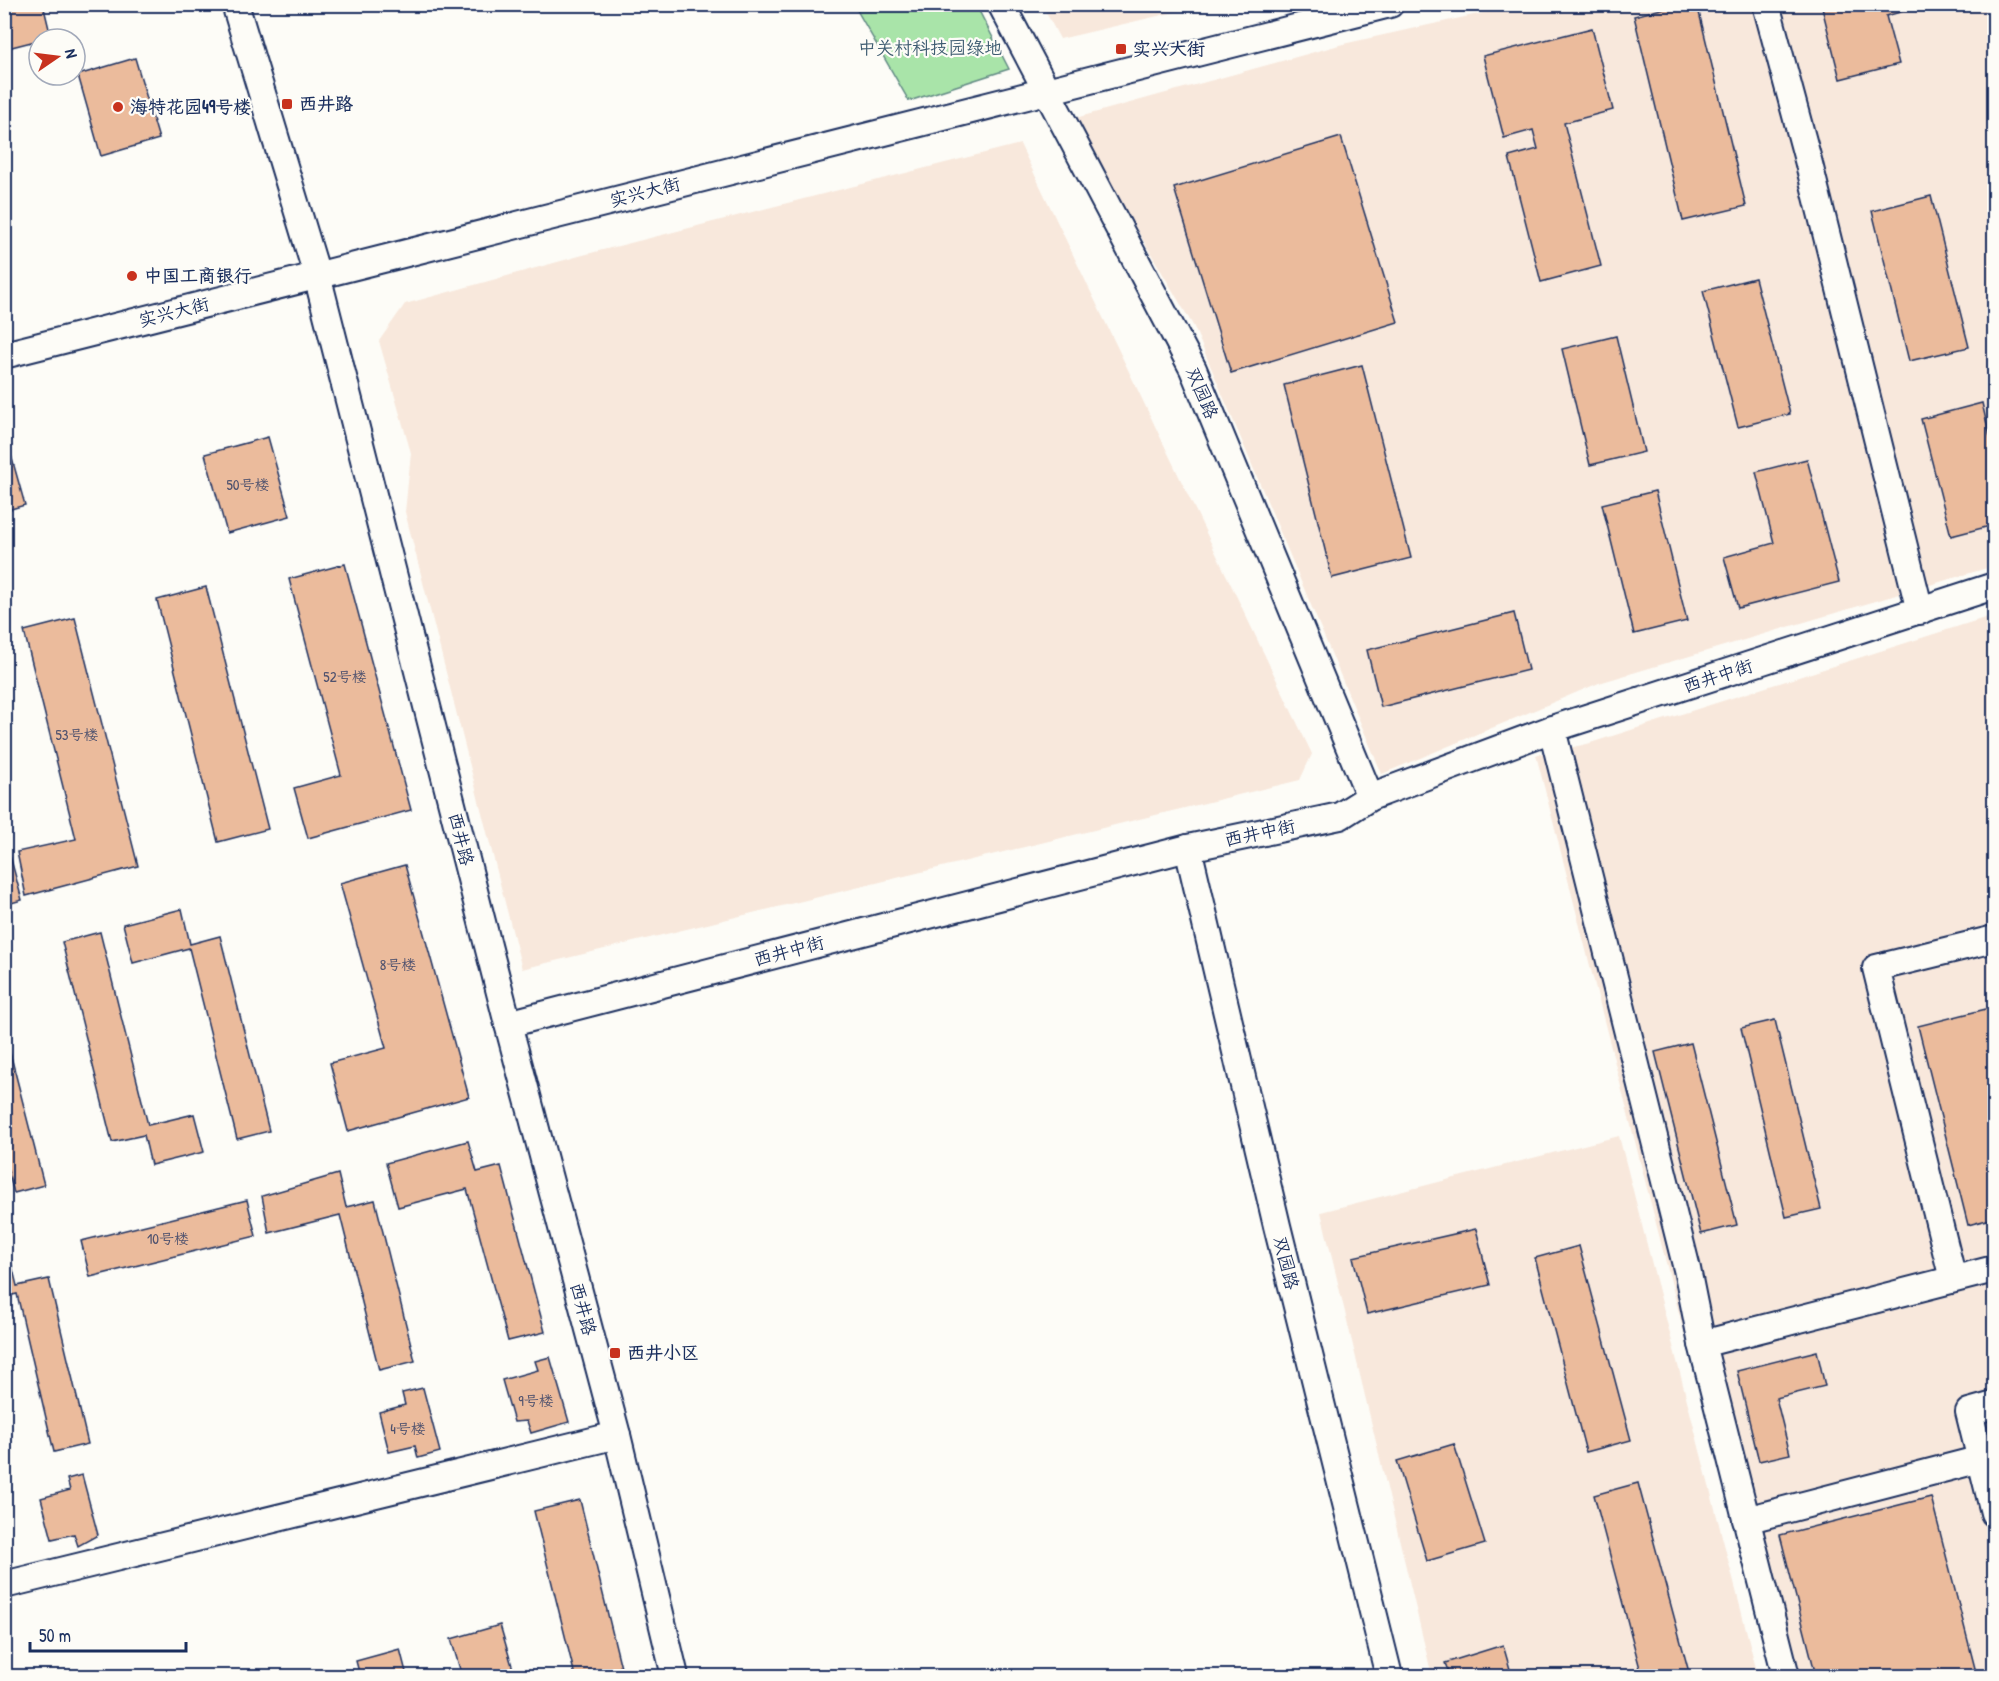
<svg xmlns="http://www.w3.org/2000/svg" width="1999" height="1681" viewBox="0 0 1999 1681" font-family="'Patrick Hand','LXGW WenKai TC',sans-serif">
<rect width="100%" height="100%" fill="#fdfcf7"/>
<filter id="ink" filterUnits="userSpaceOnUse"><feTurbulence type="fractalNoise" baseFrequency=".0167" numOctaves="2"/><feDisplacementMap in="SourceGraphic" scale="12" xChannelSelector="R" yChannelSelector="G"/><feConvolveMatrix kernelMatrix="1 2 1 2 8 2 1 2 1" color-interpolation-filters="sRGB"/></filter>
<g filter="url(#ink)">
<!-- built -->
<g fill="#f8e8dc">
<polygon points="1042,5 1205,5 1060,39"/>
<polygon points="1519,5 1994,5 1994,566 1599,683 1382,774 1194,327 1072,119 1343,44"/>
<polygon points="1020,144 1312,754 1300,780 522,969 405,512 411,453 379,341 405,304 583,255"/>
<polygon points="1994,615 1994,1676 1772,1676 1536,755 1587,744"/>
<polygon points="1619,1136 1758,1676 1432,1676 1321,1212"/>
</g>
<!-- green -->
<polygon fill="#a9e4a9" stroke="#628a84" stroke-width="1.5" points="854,5 976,5 1009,69 909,101"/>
<!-- building -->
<g fill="#ebbb9c" stroke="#1b2f5e" stroke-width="1.5">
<polygon points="4,4 43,4 51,37 4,49"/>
<polygon points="1681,4 1697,4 1746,206 1683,221 1634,16"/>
<polygon points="1821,4 1929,4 1886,16 1899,64 1840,79"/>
<polygon points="1592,28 1613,110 1564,123 1601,266 1541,282 1509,157 1538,149 1533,130 1504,138 1483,56"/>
<polygon points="135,58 159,139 101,156 78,75"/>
<polygon points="1341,137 1398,322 1231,373 1174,188"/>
<polygon points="1931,196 1969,347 1909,361 1872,211"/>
<polygon points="1755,278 1790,414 1738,427 1703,291"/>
<polygon points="1616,336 1644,452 1590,465 1562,349"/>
<polygon points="1362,365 1411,558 1332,578 1284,385"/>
<polygon points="1982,403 1994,454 1994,525 1951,536 1921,419"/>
<polygon points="4,430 25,505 4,511"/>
<polygon points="268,437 290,516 227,533 205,454"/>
<polygon points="1807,459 1839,582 1738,608 1724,557 1774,543 1756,472"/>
<polygon points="1655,491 1687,621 1634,634 1602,504"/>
<polygon points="345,564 411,810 308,838 294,788 341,775 289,579"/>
<polygon points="206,587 268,829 218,842 157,600"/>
<polygon points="1514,613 1528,670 1381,707 1367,650"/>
<polygon points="75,618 138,866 26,896 17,852 76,839 24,631"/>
<polygon points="9,852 22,900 4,905 4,853"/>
<polygon points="405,865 469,1097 348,1131 330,1063 386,1048 340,883"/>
<polygon points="182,909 190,944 220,936 269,1131 237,1139 189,948 133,963 123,924"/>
<polygon points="100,932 148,1125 194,1114 204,1152 151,1165 144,1135 112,1142 62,942"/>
<polygon points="1994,1007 1994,1218 1968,1225 1918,1026"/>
<polygon points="1775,1020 1821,1209 1786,1217 1741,1028"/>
<polygon points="4,1029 44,1185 14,1193 4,1156"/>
<polygon points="1691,1043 1737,1225 1701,1234 1655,1052"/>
<polygon points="468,1141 477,1172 501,1166 545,1332 508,1341 467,1189 398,1207 386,1163"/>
<polygon points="338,1174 346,1207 375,1200 415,1361 379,1370 340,1215 269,1233 262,1196"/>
<polygon points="247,1200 256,1236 90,1277 81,1241"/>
<polygon points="1476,1229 1490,1285 1367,1314 1353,1257"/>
<polygon points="1579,1246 1631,1440 1586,1452 1535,1258"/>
<polygon points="10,1257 17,1286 49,1279 88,1444 54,1452 17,1294 4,1297 4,1259"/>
<polygon points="1817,1351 1825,1386 1776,1398 1790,1454 1759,1461 1737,1371"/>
<polygon points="550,1357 569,1422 531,1433 527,1421 514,1422 502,1380 538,1370 535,1361"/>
<polygon points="423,1388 440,1452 418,1458 415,1446 389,1452 379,1412 405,1405 402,1393"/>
<polygon points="1454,1444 1485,1544 1427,1561 1397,1461"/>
<polygon points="82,1475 98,1535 78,1546 74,1534 52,1539 41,1498 70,1490 67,1479"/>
<polygon points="1638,1483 1690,1676 1642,1676 1594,1495"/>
<polygon points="1931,1497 1977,1676 1816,1676 1780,1535"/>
<polygon points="580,1500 623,1676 575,1676 534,1511"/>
<polygon points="500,1625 515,1676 462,1676 451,1639"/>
<polygon points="1503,1645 1512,1676 1450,1676 1445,1663"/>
<polygon points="400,1649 407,1676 360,1676 356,1661"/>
</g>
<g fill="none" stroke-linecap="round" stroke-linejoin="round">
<defs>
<g id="minor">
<polyline points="235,4 317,275 508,1024 617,1435 675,1676"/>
<polyline points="1001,4 1193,369 1370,797"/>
<polyline points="1766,4 1808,160 1920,611"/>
<polyline points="4,355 1390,4"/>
<polyline points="1552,729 1687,1269 1702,1344"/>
<polyline points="1188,848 1277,1226 1389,1676"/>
<polyline points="508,1024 1188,848 1340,816 1370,797 1552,729 1994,586"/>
<polyline points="1953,1279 1876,968 1994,939"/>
<polyline points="1994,1405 1969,1412 1994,1513"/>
<polyline points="1746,1520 1981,1459"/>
<polyline points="4,1585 617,1435"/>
<polyline points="1786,1676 1702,1344 1994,1269"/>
</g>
</defs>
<!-- minor casing -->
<use href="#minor" stroke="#1b2f5e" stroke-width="30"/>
<!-- minor -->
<use href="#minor" stroke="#fdfcf7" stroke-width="26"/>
</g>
</g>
<!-- markers -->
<g fill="#c8321e" stroke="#fdfcf7" stroke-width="2">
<rect x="1115" y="43" width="12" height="12" rx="3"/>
<rect x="281" y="98" width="12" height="12" rx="3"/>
<circle cx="118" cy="107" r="6"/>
<circle cx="132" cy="276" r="6"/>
<rect x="609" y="1347" width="12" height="12" rx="3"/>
</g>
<g text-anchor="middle" stroke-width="4.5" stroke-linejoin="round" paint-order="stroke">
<!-- number labels -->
<g font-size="15" fill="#4f526e">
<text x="248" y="490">50号楼</text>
<text x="345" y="682">52号楼</text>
<text x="77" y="740">53号楼</text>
<text x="398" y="970">8号楼</text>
<text x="168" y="1244">10号楼</text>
<text x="536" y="1406">9号楼</text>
<text x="408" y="1434">4号楼</text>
</g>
<!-- park labels -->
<g font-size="18" fill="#3e5c71" stroke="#fdfcf7">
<text x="930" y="54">中关村科技园绿地</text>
</g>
<!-- poi labels -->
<g font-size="18" font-weight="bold" fill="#1b2f5e" stroke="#fdfcf7" text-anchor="start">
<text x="1133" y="55">实兴大街</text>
<text x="299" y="110">西井路</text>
<text x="130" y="113">海特花园49号楼</text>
<text x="144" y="282">中国工商银行</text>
<text x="627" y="1359">西井小区</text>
</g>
<!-- street labels -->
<g font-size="18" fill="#1b2f5e" stroke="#fdfcf7">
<text transform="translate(645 192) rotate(-14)" y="6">实兴大街</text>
<text transform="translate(174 312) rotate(-14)" y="6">实兴大街</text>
<text transform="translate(1202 393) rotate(67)" y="6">双园路</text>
<text transform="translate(1718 676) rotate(-18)" y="6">西井中街</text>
<text transform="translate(1260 833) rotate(-12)" y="6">西井中街</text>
<text transform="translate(461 839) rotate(76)" y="6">西井路</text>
<text transform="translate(789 951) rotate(-15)" y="6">西井中街</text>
<text transform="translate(1286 1263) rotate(76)" y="6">双园路</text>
<text transform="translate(583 1309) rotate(75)" y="6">西井路</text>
</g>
</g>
<!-- margin -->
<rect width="1999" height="1681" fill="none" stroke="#fdfcf7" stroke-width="24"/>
<rect x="12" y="12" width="1975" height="1657" fill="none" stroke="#1b2f5e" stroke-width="2" filter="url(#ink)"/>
<!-- north arrow -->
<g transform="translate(57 57) rotate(76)"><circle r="28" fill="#fdfcf7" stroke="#a3aaba" stroke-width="1.5"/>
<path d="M0-4.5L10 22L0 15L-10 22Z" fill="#c8321e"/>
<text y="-9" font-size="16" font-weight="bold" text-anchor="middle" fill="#1b2f5e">N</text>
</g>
<!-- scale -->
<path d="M30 1642v9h156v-9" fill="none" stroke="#1b2f5e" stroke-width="3"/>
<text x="39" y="1642" font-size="18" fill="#1b2f5e" stroke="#fdfcf7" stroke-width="4.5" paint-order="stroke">50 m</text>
</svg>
